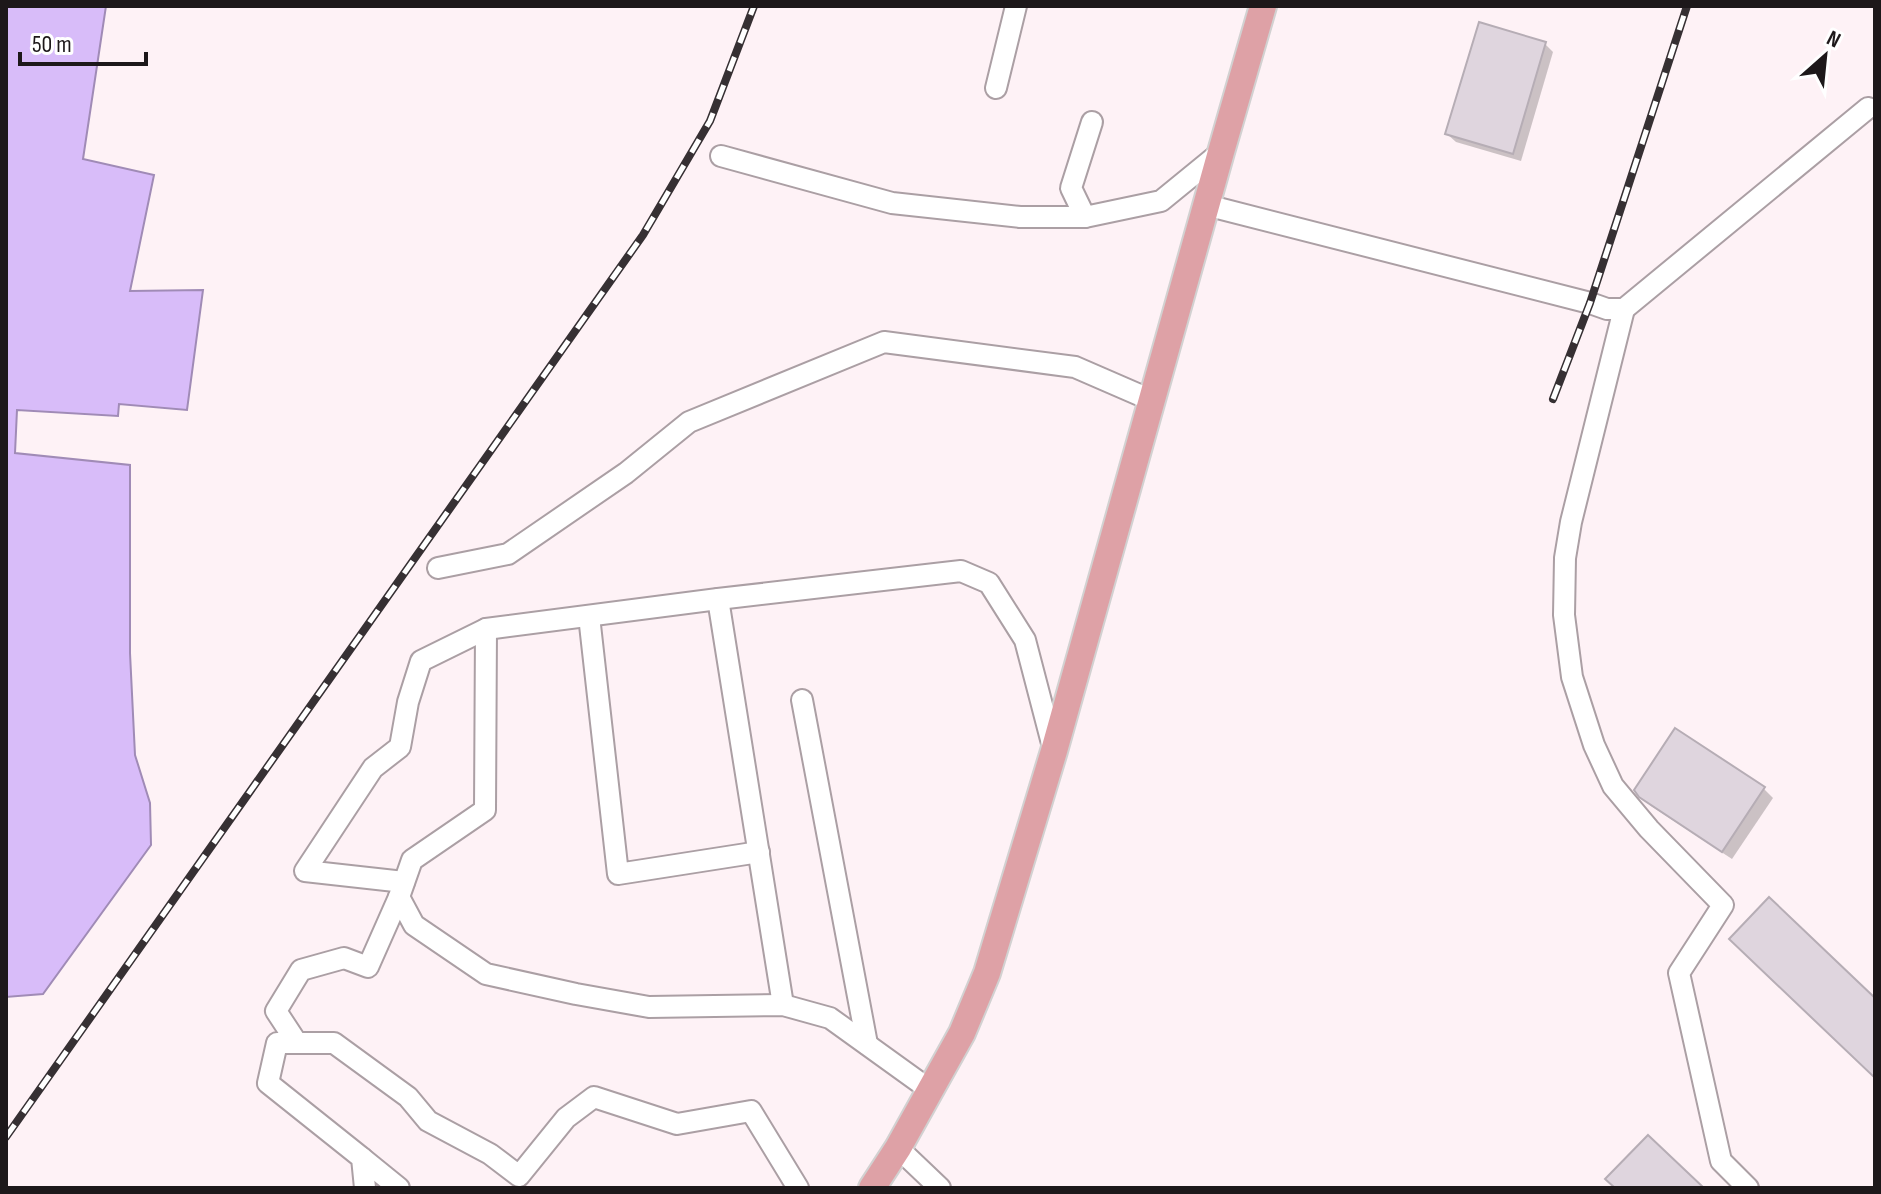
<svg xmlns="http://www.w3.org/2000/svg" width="1881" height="1194" viewBox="0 0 1881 1194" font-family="'Sofia Sans Condensed',sans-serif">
<rect width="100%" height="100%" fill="#fef2f6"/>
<!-- water -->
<polygon fill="#d8bcf9" stroke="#a08bb6" stroke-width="2" points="6,6 106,6 83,159 154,175 130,291 203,290 187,410 119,404 118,416 17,410 15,453 130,465 130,653 135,755 150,803 151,845 43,994 6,997"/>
<!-- shadow -->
<g fill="#0003">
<polygon points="1545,44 1553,52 1521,161 1456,142 1447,134"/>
<polygon points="1676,730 1764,789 1773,798 1732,859 1651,806 1641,796"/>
</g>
<!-- building -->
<g fill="#dfd5de" stroke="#b6adb5" stroke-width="2">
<polygon points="1479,22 1546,42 1513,154 1445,134"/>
<polygon points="1675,728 1765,787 1722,852 1639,797 1634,790"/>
<polygon points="1769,897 1875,998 1875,1078 1729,939"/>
<polygon points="1648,1135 1704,1188 1615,1188 1605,1179"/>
</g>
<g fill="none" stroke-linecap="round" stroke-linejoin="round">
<defs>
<g id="minor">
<polyline points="996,88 1016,6"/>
<polyline points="721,156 892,203 1020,217 1085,217 1161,201 1221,152"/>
<polyline points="1206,205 1590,303 1607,309 1624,309 1571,522 1565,558 1564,615 1572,677 1594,745 1613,786 1649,829 1723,905 1679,973 1721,1161 1748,1188"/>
<polyline points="1085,217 1071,188 1092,122"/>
<polyline points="1624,309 1868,108"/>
<polyline points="438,568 508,554 626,473 689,422 884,342 1075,367 1151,400"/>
<polyline points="718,599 783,1005"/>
<polyline points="589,616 618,874 759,852"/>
<polyline points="486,629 485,810 412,860 399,897 414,925 486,974 576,994 649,1007 783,1005 830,1018 930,1090"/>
<polyline points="802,700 867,1044"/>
<polyline points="404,882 305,871 373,768 400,747 408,702 421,661 486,629 718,599 961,571 989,583 1025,640 1054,751"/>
<polyline points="297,1043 276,1011 301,970 344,958 368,967 399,897"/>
<polyline points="898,1148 940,1188"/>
<polyline points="362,1158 399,1188"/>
<polyline points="365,1188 362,1158 268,1083 277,1043 334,1043 408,1097 428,1121 490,1154 519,1176 566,1118 594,1097 677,1124 751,1111 798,1188"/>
</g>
<polyline id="major" points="872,1188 898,1148 962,1033 987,973 1054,751 1221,152 1263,6"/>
</defs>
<!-- minor casing -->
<use href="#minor" stroke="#ab9fa4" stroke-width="24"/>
<!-- major casing -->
<use href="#major" stroke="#d2d1d1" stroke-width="30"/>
<!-- minor -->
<use href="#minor" stroke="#fff" stroke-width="20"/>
<!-- major -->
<use href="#major" stroke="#dea1a6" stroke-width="26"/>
<defs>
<g id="rail">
<polyline points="1553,399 1590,303 1687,6"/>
<polyline points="6,1137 643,235 710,121 754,6"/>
</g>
</defs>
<!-- rail casing -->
<use href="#rail" stroke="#363033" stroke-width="8"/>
<!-- rail -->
<use href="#rail" stroke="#fff" stroke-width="5" stroke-dasharray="15" stroke-linecap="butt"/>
</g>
<!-- border -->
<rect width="1881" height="1194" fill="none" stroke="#1d181a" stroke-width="16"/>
<!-- north arrow -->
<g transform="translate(1825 56) rotate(27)" stroke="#ffffff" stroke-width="6" paint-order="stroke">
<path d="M0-6L14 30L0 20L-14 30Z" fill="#1d181a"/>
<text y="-12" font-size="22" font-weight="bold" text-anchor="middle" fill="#1d181a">N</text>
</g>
<!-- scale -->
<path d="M20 52v12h126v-12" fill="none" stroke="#1d181a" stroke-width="4"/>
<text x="32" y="52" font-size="24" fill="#1d181a" stroke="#ffffff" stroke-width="6" paint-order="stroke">50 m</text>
</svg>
